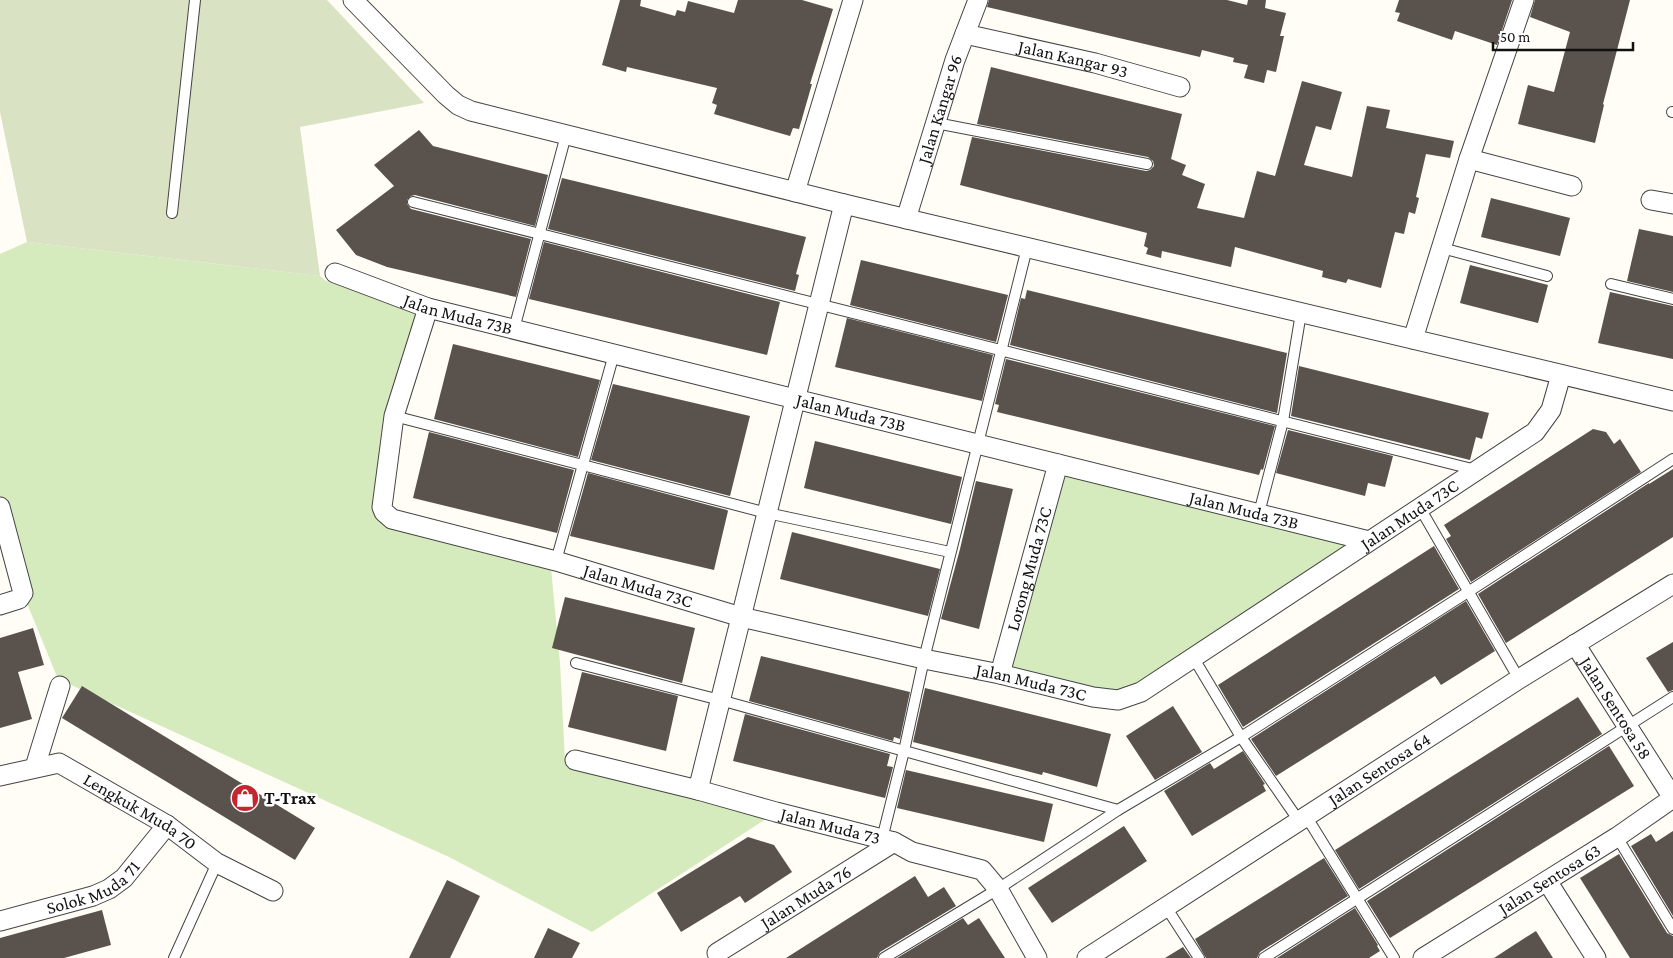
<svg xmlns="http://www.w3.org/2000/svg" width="1673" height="958" viewBox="0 0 1673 958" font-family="'Crimson Pro',serif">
<rect width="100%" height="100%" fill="#fffdf5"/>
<!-- green -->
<g fill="#d5ebbd">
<polygon points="27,242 320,276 326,281 417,311 380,505 551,568 560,663 565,762 775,813 592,932 449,857 58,679 28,606 0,502 0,254"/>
<polygon points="1058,464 1369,541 1118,700 1000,674"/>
</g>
<!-- cemetery -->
<polygon fill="#d9e3c4" points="0,0 327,0 424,103 300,127 320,276 27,242 0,112"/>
<!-- building -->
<g fill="#5a524d">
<polygon points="620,0 641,0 640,6 675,16 677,10 685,12 688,1 734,13 738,0 802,0 833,9 810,84 812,84 799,129 793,128 790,136 714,114 717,105 712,103 717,88 627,67 626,72 602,65"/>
<polygon points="989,0 1227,0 1247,5 1248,0 1266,0 1265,8 1286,13 1280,36 1284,36 1276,72 1267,70 1264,83 1244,78 1248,65 1233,62 1234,58 1202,50 1200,57 987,7"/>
<polygon points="1399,0 1512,0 1497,45 1455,31 1452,40 1397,21 1400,13 1395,12"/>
<polygon points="1535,0 1630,0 1603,104 1604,105 1595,143 1518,124 1528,85 1554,92 1570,32 1530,17"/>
<polygon points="991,67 1182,114 1171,159 1186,165 1182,175 1205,184 1197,208 1244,218 1257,171 1275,176 1302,81 1342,92 1331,130 1316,126 1304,165 1352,177 1367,106 1390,110 1386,128 1454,141 1450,158 1426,154 1416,197 1419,198 1415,214 1409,212 1404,234 1395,232 1381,288 1348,279 1346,283 1322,277 1323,271 1235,247 1231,267 1162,251 1161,258 1146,254 1148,248 1144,246 1147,233 960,185 972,137 1146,171 1150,170 1154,166 1153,161 1148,157 977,124"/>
<polygon points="419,130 433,146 548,175 535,226 415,195 411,196 407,200 407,204 411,209 531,239 516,297 387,267 356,255 336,230 394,186 374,165"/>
<polygon points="562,178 806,237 796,274 799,275 795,291 548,229"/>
<polygon points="1491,198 1570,218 1560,256 1481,237"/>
<polygon points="1639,229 1673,236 1673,292 1627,281"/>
<polygon points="544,242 780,302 767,355 529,299"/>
<polygon points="861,260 1008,295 996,342 850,305"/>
<polygon points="1470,265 1548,285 1538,323 1460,303"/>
<polygon points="1027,290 1287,353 1277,413 1010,345 1021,298 1025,299"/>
<polygon points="1610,292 1673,306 1673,359 1598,343"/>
<polygon points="847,318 993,355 982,401 835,367"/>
<polygon points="453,344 600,380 578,457 434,419"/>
<polygon points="1006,359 1275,426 1263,470 1261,469 1259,475 997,412 999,405 995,404"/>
<polygon points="1299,366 1489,413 1482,439 1476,437 1470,460 1291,416"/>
<polygon points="613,384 750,416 730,496 591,460"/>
<polygon points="1593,429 1606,432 1614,444 1620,439 1641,472 1471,582 1446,539 1451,536 1444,525"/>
<polygon points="1288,430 1393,456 1385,487 1368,483 1365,496 1276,473"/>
<polygon points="429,432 574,470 557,533 413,498"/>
<polygon points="815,441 962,477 951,524 804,488"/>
<polygon points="1673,469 1673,537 1506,643 1478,594 1649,483 1649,484"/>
<polygon points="588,473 727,510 728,511 714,570 570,536"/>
<polygon points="976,481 1013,489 979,629 941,619 960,549"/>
<polygon points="792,532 940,569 928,616 780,579"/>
<polygon points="1434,546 1459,589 1243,727 1218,685"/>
<polygon points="565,597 695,628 682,683 552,648"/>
<polygon points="1466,601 1495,651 1441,685 1435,676 1276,776 1251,739"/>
<polygon points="33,628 44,665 18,672 32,719 0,728 0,638"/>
<polygon points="1673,642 1673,690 1668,692 1646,658"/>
<polygon points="761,656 910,692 900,739 894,737 893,741 749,701"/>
<polygon points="582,672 678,696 666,751 568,727"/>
<polygon points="82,686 315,828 295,860 62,718"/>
<polygon points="925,688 1111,734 1097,787 1043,772 1042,775 913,742"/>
<polygon points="1578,697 1602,734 1359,889 1335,850"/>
<polygon points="1173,706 1202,752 1155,780 1126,736"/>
<polygon points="745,714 890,754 887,766 893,767 885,798 733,761"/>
<polygon points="1609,746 1634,786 1390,938 1367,901"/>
<polygon points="1243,751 1265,784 1263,785 1266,791 1192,836 1164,791 1210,763 1214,769"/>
<polygon points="906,770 1053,804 1044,842 897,808"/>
<polygon points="1124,826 1147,861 1052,923 1028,888"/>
<polygon points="1673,831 1673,916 1631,846 1651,834 1656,842"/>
<polygon points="748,837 774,845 792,872 745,903 740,896 681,932 657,893"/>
<polygon points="1619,854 1667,933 1673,936 1673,958 1630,958 1580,878"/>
<polygon points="1324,858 1348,896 1260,952 1257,958 1206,958 1195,939"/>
<polygon points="915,876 928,897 944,887 956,906 880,952 877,958 786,958"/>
<polygon points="447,880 480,896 450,958 409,958"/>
<polygon points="1355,908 1378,945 1377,946 1380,951 1369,958 1277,958"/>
<polygon points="102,910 111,945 64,958 0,958 0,938"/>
<polygon points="963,918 968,925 979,918 1005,958 897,958"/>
<polygon points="548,928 580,943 572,958 534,958"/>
<polygon points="1536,931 1553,958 1494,958 1517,943"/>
<polygon points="1183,947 1191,958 1165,958"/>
</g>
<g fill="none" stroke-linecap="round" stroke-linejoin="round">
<defs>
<g id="lane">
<polyline points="1672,112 1673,112"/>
<polyline points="936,123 1147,164"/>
<polyline points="413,202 1476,470"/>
<polyline points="172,213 195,0"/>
<polyline points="1442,248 1547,276"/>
<polyline points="1611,284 1673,299"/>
<polyline points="514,329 566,135"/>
<polyline points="394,416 767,513 950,552"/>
<polyline points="1420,508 1519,679"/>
<polyline points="1259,513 1283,421 1301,313"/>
<polyline points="556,561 614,354"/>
<polyline points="1193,657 1241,737 1299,821"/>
<polyline points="576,663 720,700 1118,810"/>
<polyline points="1306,816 1394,958"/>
<polyline points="1617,837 1673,929"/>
<polyline points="882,839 904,751 924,659 1027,248"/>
<polyline points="1166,907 1199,958"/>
<polyline points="174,958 217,863"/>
<polyline points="884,958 998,889 1118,810 1241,737 1468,592 1673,459"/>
<polyline points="1264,958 1673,697"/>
</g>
<g id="street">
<polyline points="353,0 446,95 458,105 471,111 844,204 1673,401"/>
<path id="s1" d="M965 34 1095 63 1180 87"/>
<polyline points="1469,159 1572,186"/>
<polyline points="795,192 853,0"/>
<polyline points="1651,200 1673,204"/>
<path id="s2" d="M906 219 955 60 978 0"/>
<path id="s3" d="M335 273 428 308 1369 541"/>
<path id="s4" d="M428 308 394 416 382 507 384 512 392 519 556 561 741 617 924 659 1000 674 1093 697 1118 700 1141 692 1535 432 1551 410 1561 375"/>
<polyline points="1413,339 1469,159 1524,0"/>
<polyline points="0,507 23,593 19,599 0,605"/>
<path id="s5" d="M1575 644 1673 798"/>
<path id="s6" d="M1000 674 1058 464"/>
<path id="s7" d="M575 760 698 790 776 812 894 842 912 852 982 870 998 889 1037 958"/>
<polyline points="35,767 60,686"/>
<path id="s8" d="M0 776 59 763 167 825 217 863 273 891"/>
<polyline points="698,790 844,204"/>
<polyline points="1547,881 1596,958"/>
<path id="s9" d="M0 921 93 896 109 889 124 878 167 825"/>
<path id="s10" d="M717 953 894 842"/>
<path id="s11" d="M1087 958 1519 679 1673 584"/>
<path id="s12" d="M1423 958 1617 837 1673 798"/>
</g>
</defs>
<!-- lane casing -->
<use href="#lane" stroke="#444" stroke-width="12"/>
<!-- street casing -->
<use href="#street" stroke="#444" stroke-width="21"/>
<!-- lane -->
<use href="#lane" stroke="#fff" stroke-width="10"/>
<!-- street -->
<use href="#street" stroke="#fff" stroke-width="19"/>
</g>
<!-- icons -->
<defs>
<symbol id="shop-disc" viewBox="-11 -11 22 22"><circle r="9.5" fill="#c4252f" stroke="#fff"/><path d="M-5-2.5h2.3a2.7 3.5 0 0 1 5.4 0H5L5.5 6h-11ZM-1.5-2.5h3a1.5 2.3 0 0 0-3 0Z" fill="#fff"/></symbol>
</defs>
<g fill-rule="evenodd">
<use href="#shop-disc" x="229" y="782" width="32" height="32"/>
</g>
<g text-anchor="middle" stroke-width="5" stroke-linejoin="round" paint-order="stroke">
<!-- street labels -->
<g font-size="18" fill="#111" stroke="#fff">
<text dy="6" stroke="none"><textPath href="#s1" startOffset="111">Jalan Kangar 93</textPath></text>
<text dy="6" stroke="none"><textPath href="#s2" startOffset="115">Jalan Kangar 96</textPath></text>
<text dy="6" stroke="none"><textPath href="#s3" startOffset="130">Jalan Muda 73B</textPath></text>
<text dy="6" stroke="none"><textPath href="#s3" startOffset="535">Jalan Muda 73B</textPath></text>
<text dy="6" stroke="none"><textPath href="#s3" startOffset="940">Jalan Muda 73B</textPath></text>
<text dy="6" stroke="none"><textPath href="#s4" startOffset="1316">Jalan Muda 73C</textPath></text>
<text dy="6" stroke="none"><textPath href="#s6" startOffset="109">Lorong Muda 73C</textPath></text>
<text dy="6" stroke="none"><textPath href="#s4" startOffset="476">Jalan Muda 73C</textPath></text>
<text dy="6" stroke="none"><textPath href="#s4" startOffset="881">Jalan Muda 73C</textPath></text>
<text dy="6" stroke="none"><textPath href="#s5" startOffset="76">Jalan Sentosa 58</textPath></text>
<text dy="6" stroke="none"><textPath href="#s11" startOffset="348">Jalan Sentosa 64</textPath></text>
<text dy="6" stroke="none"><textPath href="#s8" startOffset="155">Lengkuk Muda 70</textPath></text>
<text dy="6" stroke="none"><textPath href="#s7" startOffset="264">Jalan Muda 73</textPath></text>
<text dy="6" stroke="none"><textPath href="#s12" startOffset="149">Jalan Sentosa 63</textPath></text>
<text dy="6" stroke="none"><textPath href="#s9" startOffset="100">Solok Muda 71</textPath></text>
<text dy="6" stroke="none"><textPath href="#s10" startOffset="105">Jalan Muda 76</textPath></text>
</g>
<!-- poi labels -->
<g font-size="18" font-weight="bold" fill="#111" stroke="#fff" text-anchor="start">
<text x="264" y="804">T-Trax</text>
</g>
</g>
<!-- scale -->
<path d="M1493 42v8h140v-8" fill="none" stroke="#111111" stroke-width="2.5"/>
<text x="1500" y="42" font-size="15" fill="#111111" stroke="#ffffff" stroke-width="4" paint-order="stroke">50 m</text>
</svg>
